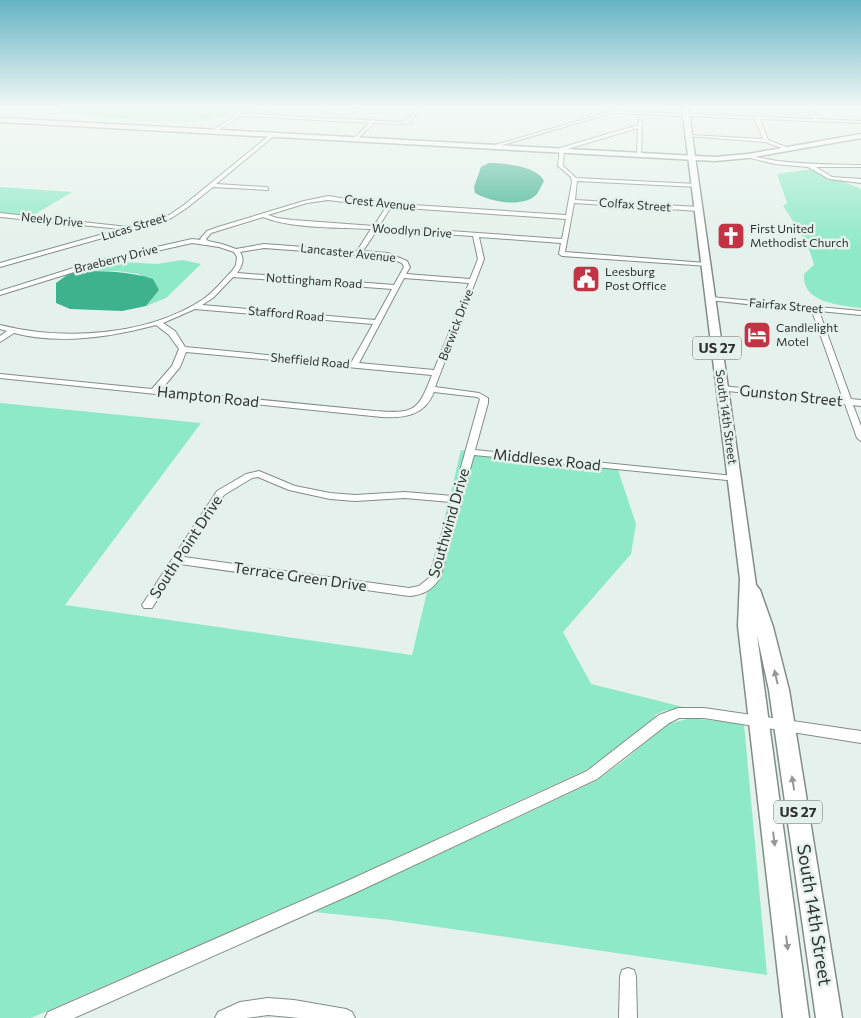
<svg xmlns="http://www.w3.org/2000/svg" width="861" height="1018" viewBox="0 0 861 1018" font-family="Commissioner,sans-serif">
<rect width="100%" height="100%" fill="#e5f1ec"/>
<!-- green -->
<g fill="#8de9c8">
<polygon points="60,107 265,107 202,120 187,121 141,121 92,115 55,114 60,112"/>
<path d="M813 169 861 189V308C839 305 802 303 804 274L814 265C809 243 795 224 783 206L787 203 777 174Z"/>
<polygon points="0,187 72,192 32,216 0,214"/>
<polygon points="182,260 201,264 166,298 146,306 159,290 139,274 117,271 79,271 121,262 157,264"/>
<polygon points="0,403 201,423 65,605 412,655 461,450 617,467 636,524 631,554 563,632 591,684 683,707 663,711 655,715 656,717 588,769 348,880 31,1018 0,1018"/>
<polygon points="691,718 744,724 767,975 390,920 315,912 596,781 622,762 668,724"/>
</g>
<!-- water -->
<g fill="#3eb28f">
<path d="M489 163C503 163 537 166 544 181 541 186 539 192 536 195 523 208 490 202 475 193L474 187 481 167Z"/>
<path d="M79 271C104 271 128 271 153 279L159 290 146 306 122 311 70 309 56 303V283L67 275Z"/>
</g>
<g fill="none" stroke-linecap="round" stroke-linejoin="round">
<defs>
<g id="minor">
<polygon points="269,107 274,107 267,111 253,114 401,122 406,121 418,107 422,107 409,123 401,124 374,123 355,141 353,139 370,123 244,116 237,118 214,133 210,132 235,116"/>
<path d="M317 107 342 111 367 107C353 116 331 117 317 107Z"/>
<polygon points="806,107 810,107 818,119 861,121 861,123 760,119 768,140 789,148 787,150 765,142 687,136 689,135 763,139 755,119 612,113 492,148 488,147 619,109 621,110 620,111 814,119"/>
<path d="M639 120 642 121 641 156 637 155 638 128 564 150 563 166 576 178 696 184 698 185V187L577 181 575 200 699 207 702 209 699 211 574 203 565 252 706 263 709 265 708 266 562 256 559 254 561 243 479 237 484 259 435 387 479 393 488 398V403L475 450 734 476 739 479 737 481 474 455 440 578C432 590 423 595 409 596L180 564 152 608H144L142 605 144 602 217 491 246 474 259 471 295 486 330 493 355 495 405 492 453 496 480 399 477 397 434 392C424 416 405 418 382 417L0 378V374L152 389 172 366 179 349 169 335 156 325C111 337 60 345 14 333L0 342V336L7 331 0 329V325C64 341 146 336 202 300 213 293 223 280 232 271L236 265 237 257 234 252 219 247 192 243 103 263 0 295V291L99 260 192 239 201 240 200 239 207 231 218 227 304 201 328 196 367 202 566 215 572 182 571 177 558 166 560 148 638 125ZM328 200 386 207 374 226 293 220 277 218 268 215 307 203ZM391 207 566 219 562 239 379 226ZM263 217C293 229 338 227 371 229L357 251 264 244 236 249 222 244 208 241 206 239 211 233ZM377 230 473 236 478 259 470 279 406 274 410 267 407 261 388 253 363 251ZM264 248 387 257 402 263 404 267 394 285 237 273C242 266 245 260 240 252ZM233 277 392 289 375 320 202 305 213 298ZM404 278 469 283 434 370 359 363ZM195 309 373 324 351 363 185 347 175 331 163 323ZM186 352 432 375C418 411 415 414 375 411L161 390 180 367ZM258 477 289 490 330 499 355 501 405 498 451 502 429 578 419 586 409 588 184 557 224 495 252 478Z"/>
<polygon points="271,134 275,135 216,184 266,187 268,188 268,190 213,187 188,207 170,219 0,267 0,263 121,229 0,217 0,213 128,227 166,217 184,205"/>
<path d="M748 155C786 165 822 164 861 165V167H816L832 177 861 179V183L829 179 808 167 775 164 746 157Z"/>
<polygon points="711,297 861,311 861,315 819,311 851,399 861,400 861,406 853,405 861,426 861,441 857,438 845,404 719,390 718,388 722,386 843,399 812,311 709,300 709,298"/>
<polygon points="678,708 704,708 861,731 861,743 704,718 679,718 669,723 597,779 357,892 74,1018 45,1018 48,1012 345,882 587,771 659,715"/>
<polygon points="628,968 634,970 636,976 637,1018 619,1018 620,976 622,970"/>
<polygon points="268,998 294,1000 346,1009 352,1012 355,1018 300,1018 268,1015 246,1018 215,1018 218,1012 240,1002"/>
</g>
<polygon id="major" points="0,118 715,157 748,154 861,134 861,138 748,158 715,161 0,122"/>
<polygon id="highway" points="682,107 688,107 756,585 760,590 773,627 789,690 842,1018 816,1018 769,690 757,635 809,1018 783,1018 738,626 740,579"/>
</defs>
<!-- minor casing -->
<use href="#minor" stroke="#828d88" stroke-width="2"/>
<!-- major casing -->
<use href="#major" stroke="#828d88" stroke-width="3"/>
<!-- highway casing -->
<use href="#highway" stroke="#828d88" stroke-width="3"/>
<!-- minor -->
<use href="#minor" fill="#fff" fill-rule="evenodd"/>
<!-- major -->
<use href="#major" fill="#fff" fill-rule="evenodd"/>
<!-- highway -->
<use href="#highway" fill="#fff" fill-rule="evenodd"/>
</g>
<!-- one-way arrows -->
<defs><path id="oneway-solid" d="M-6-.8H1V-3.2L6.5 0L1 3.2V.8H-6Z" transform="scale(1.25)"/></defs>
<g fill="#969898">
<use href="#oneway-solid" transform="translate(776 677) rotate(-103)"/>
<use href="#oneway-solid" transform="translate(793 783) rotate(-99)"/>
<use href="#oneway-solid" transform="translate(774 839) rotate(83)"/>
<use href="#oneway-solid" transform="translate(787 943) rotate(83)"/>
</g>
<!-- sky -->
<linearGradient id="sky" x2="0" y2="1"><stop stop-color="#64b3c4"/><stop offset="0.43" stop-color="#f3f9f6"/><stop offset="1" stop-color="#f3f9f6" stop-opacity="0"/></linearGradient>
<rect width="861" height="249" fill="url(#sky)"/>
<!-- icons -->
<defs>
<symbol id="church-square" viewBox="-11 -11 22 22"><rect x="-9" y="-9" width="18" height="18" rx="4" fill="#c33344" stroke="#e5f1ec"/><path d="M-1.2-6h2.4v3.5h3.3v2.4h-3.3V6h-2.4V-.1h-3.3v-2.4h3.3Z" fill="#fff"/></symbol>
<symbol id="civic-square" viewBox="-11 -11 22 22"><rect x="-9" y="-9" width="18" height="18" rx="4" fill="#c33344" stroke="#e5f1ec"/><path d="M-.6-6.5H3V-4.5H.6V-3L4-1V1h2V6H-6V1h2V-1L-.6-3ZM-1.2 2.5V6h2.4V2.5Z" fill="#fff"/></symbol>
<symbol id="hotel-square" viewBox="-11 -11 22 22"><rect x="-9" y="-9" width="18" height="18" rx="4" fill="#c33344" stroke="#e5f1ec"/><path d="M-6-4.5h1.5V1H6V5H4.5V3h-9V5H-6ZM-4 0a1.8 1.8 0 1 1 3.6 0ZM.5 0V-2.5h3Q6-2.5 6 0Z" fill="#fff"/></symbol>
</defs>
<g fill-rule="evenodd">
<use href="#church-square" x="715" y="220" width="32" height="32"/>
<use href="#civic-square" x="570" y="263" width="32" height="32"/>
<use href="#hotel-square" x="741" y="319" width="32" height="32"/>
</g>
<g text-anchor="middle" stroke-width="5" stroke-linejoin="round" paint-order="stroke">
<!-- far-street labels -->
<g font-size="12" fill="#2e3230" stroke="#e5f1ec">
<text transform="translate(380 203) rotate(6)" y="4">Crest Avenue</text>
<text transform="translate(635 205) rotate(4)" y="4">Colfax Street</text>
<text transform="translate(52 220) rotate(6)" y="4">Neely Drive</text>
<text transform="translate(134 227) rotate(-17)" y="4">Lucas Street</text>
<text transform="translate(412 231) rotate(4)" y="4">Woodlyn Drive</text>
<text transform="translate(348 253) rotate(6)" y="4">Lancaster Avenue</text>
<text transform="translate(116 259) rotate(-14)" y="4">Braeberry Drive</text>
<text transform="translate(314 281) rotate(4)" y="4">Nottingham Road</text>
<text transform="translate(786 306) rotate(5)" y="4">Fairfax Street</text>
<text transform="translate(286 314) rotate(5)" y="4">Stafford Road</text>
<text transform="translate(456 325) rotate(-69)" y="4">Berwick Drive</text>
<text transform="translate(310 361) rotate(5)" y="4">Sheffield Road</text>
<text transform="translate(726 417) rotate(82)" y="4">South 14th Street</text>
</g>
<!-- far-poi labels -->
<g font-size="12" fill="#2e3230" stroke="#e5f1ec" text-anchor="start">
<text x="750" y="233">First United<tspan x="750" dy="14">Methodist Church</tspan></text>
<text x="605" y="276">Leesburg<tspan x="605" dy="14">Post Office</tspan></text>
<text x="776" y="332">Candlelight<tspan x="776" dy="14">Motel</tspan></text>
</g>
<!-- shield labels -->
<g fill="#e5f1ec" stroke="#656b68" stroke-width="1">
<rect x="693" y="336.5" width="48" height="23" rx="4"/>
<rect x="774" y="800.5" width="48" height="23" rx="4"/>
</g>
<g font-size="14" font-weight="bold" fill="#2e3230">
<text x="717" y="353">US 27</text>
<text x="798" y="817">US 27</text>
</g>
<!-- street labels -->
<g font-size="15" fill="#2e3230" stroke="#e5f1ec">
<text transform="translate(791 396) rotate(6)" y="5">Gunston Street</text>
<text transform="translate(208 397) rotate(6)" y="5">Hampton Road</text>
<text transform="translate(547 460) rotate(6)" y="5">Middlesex Road</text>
<text transform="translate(449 523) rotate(-74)" y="5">Southwind Drive</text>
<text transform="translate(186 547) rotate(-57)" y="5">South Point Drive</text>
<text transform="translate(300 577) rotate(8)" y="5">Terrace Green Drive</text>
</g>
<!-- near-street labels -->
<g font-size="18" fill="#2e3230" stroke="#e5f1ec">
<text transform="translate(814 915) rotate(81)" y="6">South 14th Street</text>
</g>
</g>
</svg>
